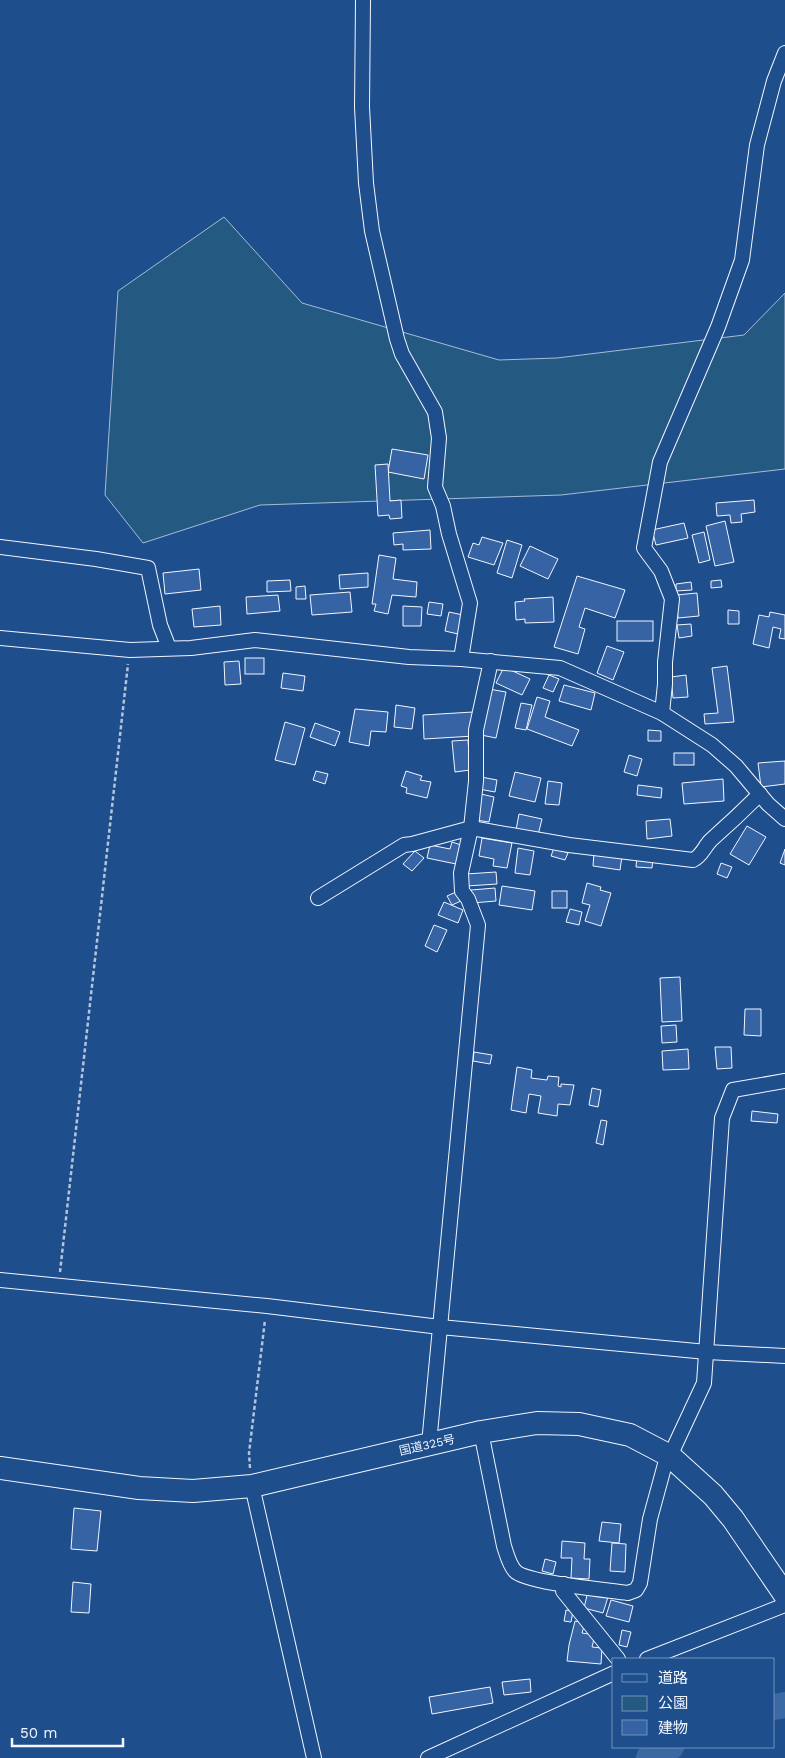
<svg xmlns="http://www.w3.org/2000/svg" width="785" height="1758" viewBox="0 0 785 1758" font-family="'Work Sans','Noto Sans JP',sans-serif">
<rect width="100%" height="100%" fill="#1f4e8c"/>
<!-- green -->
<polygon fill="#245a82" stroke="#a8bbd7" points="224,217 302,303 499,360 557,358 744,335 785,293 785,469 561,495 260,505 143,543 105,495 118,291"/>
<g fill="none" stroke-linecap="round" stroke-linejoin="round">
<!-- river -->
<g stroke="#3b69a3" stroke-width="26">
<polyline points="774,1707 785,1705"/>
<polyline points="649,1758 671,1747"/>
</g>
</g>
<!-- building -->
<g fill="#3563a3" stroke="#f2f6ff">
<polygon points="392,449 428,455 424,479 388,472"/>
<polygon points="388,464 390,501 401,500 402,518 390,519 389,515 378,516 375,465"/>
<polygon points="754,500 755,512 741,514 742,522 731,523 730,515 717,516 716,503"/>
<polygon points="725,521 734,562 715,566 706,526"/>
<polygon points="684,523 688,538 656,545 652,530"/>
<polygon points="430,530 431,549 403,550 403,544 394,545 393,533"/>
<polygon points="704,532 710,560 699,563 692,535"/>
<polygon points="482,537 503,543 494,565 468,557 473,543 479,545"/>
<polygon points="507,540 522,545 512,578 497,573"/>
<polygon points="530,546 558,559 548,579 520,566"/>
<polygon points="379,555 396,558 393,579 417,582 416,597 392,595 388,614 374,611 376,604 372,604"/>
<polygon points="199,569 201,590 165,594 163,573"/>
<polygon points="368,573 368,587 340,589 339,575"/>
<polygon points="577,576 625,590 615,618 585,608 579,627 585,629 578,654 554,647"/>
<polygon points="290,580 291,591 267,592 267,581"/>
<polygon points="721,580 722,587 711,588 711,581"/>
<polygon points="691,582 692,590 676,591 676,584"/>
<polygon points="305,586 306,599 296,599 296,587"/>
<polygon points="350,592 352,612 312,615 310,595"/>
<polygon points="697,593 699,616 678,618 676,595"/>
<polygon points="278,595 280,611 247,614 246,597"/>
<polygon points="553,597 554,622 525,623 525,619 516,620 515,602 525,601 524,599"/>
<polygon points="429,602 443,604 441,616 427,614"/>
<polygon points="220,606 221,625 194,627 192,609"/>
<polygon points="403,606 422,607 421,626 403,626"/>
<polygon points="728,610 739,611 739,624 728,624"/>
<polygon points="449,612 463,615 458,634 445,631"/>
<polygon points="770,612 785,615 785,639 779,638 781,629 773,627 769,648 753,644 759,615 769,617"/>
<rect x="617" y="621" width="36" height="20"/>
<polygon points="691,624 692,636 679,638 677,625"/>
<polygon points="607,646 624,652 613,680 597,673"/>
<rect x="245" y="658" width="19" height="16"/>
<polygon points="239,661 241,684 225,685 224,662"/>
<polygon points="727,666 734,722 705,724 704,714 718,713 712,668"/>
<polygon points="504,667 530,679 522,695 496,683"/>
<polygon points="283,673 305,676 303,691 281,688"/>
<polygon points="549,675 559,679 553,692 543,688"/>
<polygon points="686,675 688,697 673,698 671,677"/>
<polygon points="564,685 595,693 591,710 559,701"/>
<polygon points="489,689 506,692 496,738 481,735"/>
<polygon points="537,697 550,701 545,717 579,730 572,746 527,729"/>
<polygon points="521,703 532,705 526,730 515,728"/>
<polygon points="396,705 415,708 412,729 394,727"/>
<polygon points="355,709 388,712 386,732 371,731 369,746 349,742"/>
<polygon points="473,712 474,736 424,739 423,715"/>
<polygon points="285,722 305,728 295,765 275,760"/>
<polygon points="315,723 340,732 335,746 310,737"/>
<polygon points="648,730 661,731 661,741 648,741"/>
<polygon points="468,740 470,770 455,772 452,741"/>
<rect x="674" y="753" width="20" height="12"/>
<polygon points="629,755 642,759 637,776 624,772"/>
<polygon points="785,761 785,784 761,787 758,763"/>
<polygon points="316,771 328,774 325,784 313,780"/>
<polygon points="406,771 422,776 420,780 431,782 427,798 406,793 407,788 401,786"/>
<polygon points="515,772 541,778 535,802 509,796"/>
<polygon points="481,777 497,780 495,792 479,789"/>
<polygon points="723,779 724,801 684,804 682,783"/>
<polygon points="548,781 562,783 559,805 545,804"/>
<polygon points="638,785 662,788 661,798 637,795"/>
<polygon points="481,794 494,797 489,822 476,820"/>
<polygon points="519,814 542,819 538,835 516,830"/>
<polygon points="670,819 672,836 647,839 646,821"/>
<polygon points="747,826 766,837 749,865 730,854"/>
<polygon points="482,838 512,843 507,868 493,866 494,859 479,856"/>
<polygon points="452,842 461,845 456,864 427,858 430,845 450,849"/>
<polygon points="518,848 534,851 530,875 515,873"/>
<polygon points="554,848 568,853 565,860 551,856"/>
<polygon points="785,849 785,865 780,863"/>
<polygon points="415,851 424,858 412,871 403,864"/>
<polygon points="594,853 622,856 620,870 593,866"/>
<polygon points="637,856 653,857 652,868 636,867"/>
<polygon points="721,863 732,867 727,878 717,874"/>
<polygon points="496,872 497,884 467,886 466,874"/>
<polygon points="587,883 601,887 600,890 611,893 601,926 585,921 590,905 582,903"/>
<polygon points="502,886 535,891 532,910 499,905"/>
<polygon points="495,888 496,901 472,903 471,890"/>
<rect x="552" y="891" width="15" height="17"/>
<polygon points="456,892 461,901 452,905 447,896"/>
<polygon points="444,902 463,910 458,923 438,915"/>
<polygon points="570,909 582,912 579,925 566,922"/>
<polygon points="434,925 447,930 437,952 425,946"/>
<polygon points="680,977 682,1021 662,1022 660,978"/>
<polygon points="745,1009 761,1009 761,1036 744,1035"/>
<polygon points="676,1025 677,1042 662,1043 661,1026"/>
<polygon points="715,1047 731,1047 732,1068 717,1069"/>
<polygon points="688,1049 689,1069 663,1070 662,1051"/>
<polygon points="474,1052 492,1055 490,1064 473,1061"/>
<polygon points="517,1067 532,1070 531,1078 547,1080 548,1076 559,1077 558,1086 561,1087 561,1084 574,1085 570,1105 558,1104 557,1116 538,1113 541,1096 529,1094 526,1113 511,1110"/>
<polygon points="592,1088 601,1090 598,1107 589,1105"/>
<polygon points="752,1111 778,1114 777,1123 751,1121"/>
<polygon points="601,1120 607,1121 603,1145 596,1143"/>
<polygon points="74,1508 101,1511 97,1551 71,1549"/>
<polygon points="602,1522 621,1524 619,1543 599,1541"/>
<polygon points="562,1541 585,1543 584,1559 590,1559 589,1579 571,1578 572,1558 561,1558"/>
<polygon points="612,1543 626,1544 625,1572 610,1571"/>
<polygon points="545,1559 556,1562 553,1574 542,1571"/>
<polygon points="73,1582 91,1584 89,1613 71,1612"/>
<polygon points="588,1591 608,1597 603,1613 584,1608"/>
<polygon points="611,1600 633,1606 629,1622 606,1616"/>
<polygon points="566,1610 573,1611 571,1622 564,1621"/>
<polygon points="575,1621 585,1623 582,1633 595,1635 592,1647 602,1648 601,1664 567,1661 569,1645"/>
<polygon points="622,1630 631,1632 627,1647 619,1645"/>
<polygon points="530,1679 531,1692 504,1695 502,1682"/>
<polygon points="490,1687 493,1703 432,1714 429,1697"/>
</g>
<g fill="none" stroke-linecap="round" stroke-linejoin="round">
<defs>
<g id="minor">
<polyline points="363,0 362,107 366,183 372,231 397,339 402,354 435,412 439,438 435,487 443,506 449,534 470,603 461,659"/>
<polyline points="0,547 96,559 148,568 160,625 169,648"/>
<polyline points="0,638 130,650 191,648 255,640 409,657 461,659 560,668 662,713 712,745 736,766 768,804 785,819"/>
<polyline points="662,713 665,684 665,662 672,599 661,571 644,548 660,462 718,327 742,260 757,145 774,81 785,53"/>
<path d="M318 898 404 845 412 844 471 828 569 845 693 860C702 856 704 847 711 840 728 825 744 810 760 794"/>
<polyline points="0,1280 267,1306 440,1327 707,1352 785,1356"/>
<path d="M481 1432 504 1546C507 1555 509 1564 515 1571 526 1583 608 1590 628 1593L636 1590 640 1583 650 1519 665 1464 670 1456 704 1383 722 1118 733 1090 785 1081"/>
<polyline points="429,1444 478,925 468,899 462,891 461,873 471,828 476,781 476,730 491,661"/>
<polyline points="252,1486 314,1758"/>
<polyline points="564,1584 563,1591 618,1659"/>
<polyline points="647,1659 785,1605"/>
<polyline points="428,1758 614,1673"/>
</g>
<polyline id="trunk" points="0,1468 139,1488 193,1491 252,1486 481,1432 537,1423 579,1424 630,1435 670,1456 713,1495 733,1519 785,1595"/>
</defs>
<!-- minor casing -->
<use href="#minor" stroke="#f2f6ff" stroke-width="16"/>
<!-- trunk casing -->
<use href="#trunk" stroke="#f2f6ff" stroke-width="24"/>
<!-- path -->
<g stroke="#b3c4dc" stroke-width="2.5" stroke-dasharray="4 2.5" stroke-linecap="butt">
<polyline points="60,1272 128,664"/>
<polyline points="250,1468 249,1453 265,1320"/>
</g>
<!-- minor -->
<use href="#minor" stroke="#1f4e8c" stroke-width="14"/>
<!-- trunk -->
<use href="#trunk" stroke="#1f4e8c" stroke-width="22"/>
</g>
<g text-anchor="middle" stroke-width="4" stroke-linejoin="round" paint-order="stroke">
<!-- street labels -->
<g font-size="12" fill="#f2f6ff" stroke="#1f4e8c">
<text transform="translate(427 1445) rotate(-13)" y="4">国道325号</text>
</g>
</g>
<!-- legend -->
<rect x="612" y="1658" width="162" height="90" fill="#1f4e8c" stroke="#7391ba"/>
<rect x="622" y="1674" width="25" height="8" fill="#1f4e8c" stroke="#7391ba"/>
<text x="658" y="1683" font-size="15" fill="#f2f6ff">道路</text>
<rect x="622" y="1696" width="25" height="15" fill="#245a82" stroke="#7391ba"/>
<text x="658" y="1708" font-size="15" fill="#f2f6ff">公園</text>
<rect x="622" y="1720" width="25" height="15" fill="#3563a3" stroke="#7391ba"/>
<text x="658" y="1733" font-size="15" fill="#f2f6ff">建物</text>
<!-- scale -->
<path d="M12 1738v8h111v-8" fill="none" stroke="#f2f6ff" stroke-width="2.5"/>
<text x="20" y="1738" font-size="15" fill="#f2f6ff" stroke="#1f4e8c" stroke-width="4" paint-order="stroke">50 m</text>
</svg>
